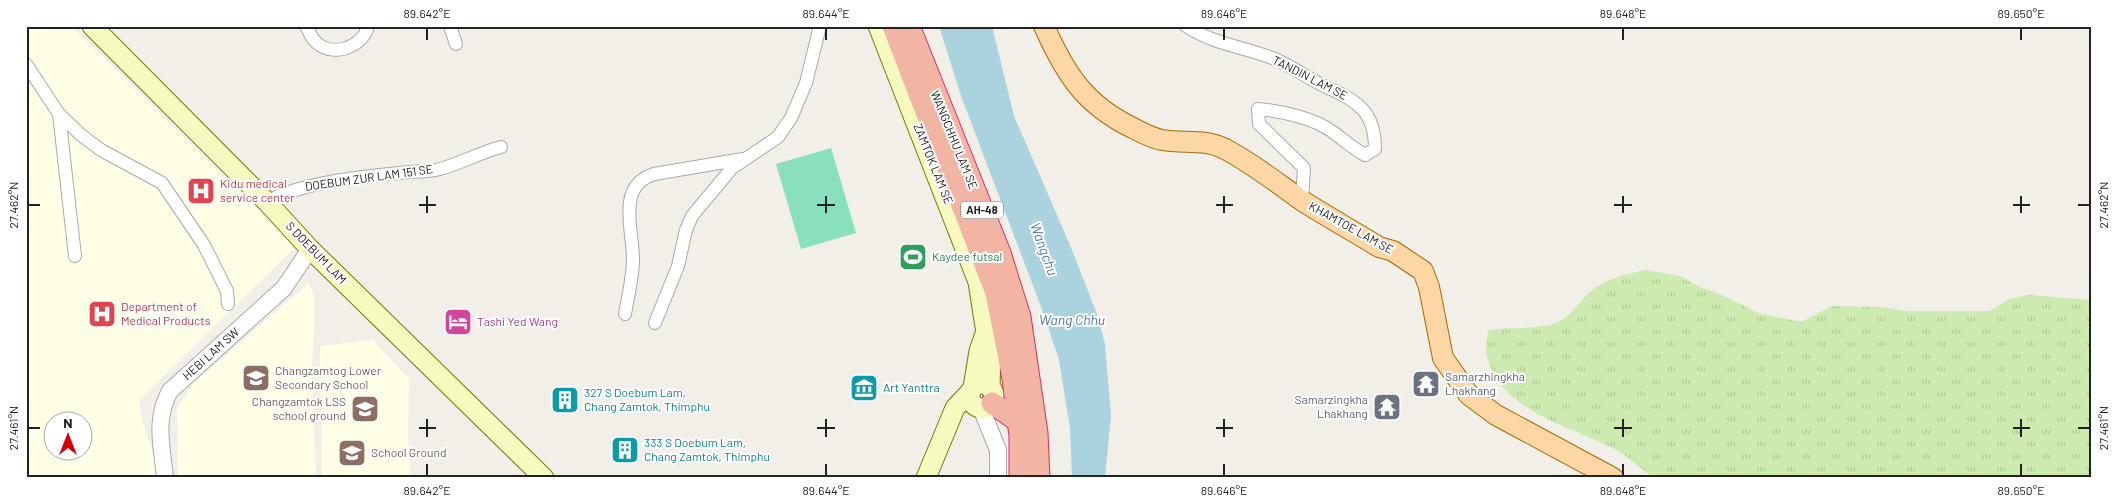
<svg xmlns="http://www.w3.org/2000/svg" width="2118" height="504" viewBox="0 0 2118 504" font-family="Barlow,sans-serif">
<defs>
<pattern id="grass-tufts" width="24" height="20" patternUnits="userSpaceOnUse" patternTransform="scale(1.25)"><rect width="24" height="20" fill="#cdebb0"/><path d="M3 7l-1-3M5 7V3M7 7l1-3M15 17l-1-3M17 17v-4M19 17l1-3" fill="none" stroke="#b0c997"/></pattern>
</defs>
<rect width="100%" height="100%" fill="#f2efe9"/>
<!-- education -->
<g fill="#ffffe5" fill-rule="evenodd">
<path d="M32 26H71L295 247 139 400 143 422 161 478H26V32ZM52 422H82V452H52Z"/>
<polygon points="309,283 315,299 312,373 316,478 178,478 177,408 194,383"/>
<polygon points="373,340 409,379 408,438 411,478 322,478 320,346"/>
</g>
<!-- grass -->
<path fill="url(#grass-tufts)" d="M1646 270 1680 276 1700 287 1720 294 1758 313 1796 321H1803L1832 306 1882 307 1906 311H1990L2007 300 2028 295 2092 300V478H1653C1643 470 1633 461 1623 454 1578 427 1502 415 1487 357 1485 349 1487 338 1488 330 1508 327 1540 330 1558 322 1573 315 1579 301 1591 291 1607 278 1627 274 1646 270Z"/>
<!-- pitch -->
<polygon fill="#88e0be" points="831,148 856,233 801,249 776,164"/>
<!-- water -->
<polygon fill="#aad3df" points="939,26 992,26 1014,116 1070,245 1097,314 1105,344 1111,416 1105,478 1072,478 1070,428 1059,360 1043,312 961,96"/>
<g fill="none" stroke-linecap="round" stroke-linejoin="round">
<defs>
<g id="minor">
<path d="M306 26C309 31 311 37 314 40 330 59 363 48 368 26"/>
<polyline points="450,26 456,44"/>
<path d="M1186 26C1213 44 1245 47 1275 59 1291 66 1306 77 1322 85 1337 92 1351 97 1363 110 1373 121 1375 136 1375 149L1365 155C1352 148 1344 140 1333 132 1314 118 1281 111 1258 109L1259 124 1304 168 1302 200"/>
<polyline points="26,64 59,114 81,135 101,150 162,183 204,245 227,291 228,304"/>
<polyline points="59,114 75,256"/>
<path d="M267 202C299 182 370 176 409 172 417 171 427 172 436 170 458 165 478 153 501 147"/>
<path d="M625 314C628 296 633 277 633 259 633 229 616 186 654 174L743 159"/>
<polyline points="655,323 678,266 686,230 692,216 732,168 778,137 791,118 806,83 820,26"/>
</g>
<g id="tertiary">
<polyline points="981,408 998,450 998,478"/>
<path d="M165 478C162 446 154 420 170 391L284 288 310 249"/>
</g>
<g id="secondary">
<polyline points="92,26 267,202 310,249 544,478"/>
<polyline points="878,26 978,282 986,333 991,352 990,388"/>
<circle cx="982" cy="396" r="12"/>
<polyline points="973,388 979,351 985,334"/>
<polyline points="926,478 955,408 971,391"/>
</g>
<path id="primary" d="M1044 26C1065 73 1084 104 1131 127 1141 132 1151 138 1162 140 1184 144 1205 138 1225 149 1252 163 1276 182 1301 200 1326 216 1353 231 1379 247L1393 251 1423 271 1429 287 1443 358 1469 395 1496 415 1613 478"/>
<g id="trunk">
<polyline points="893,26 996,293 1013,379 1020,436 1020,478"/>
<polyline points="909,26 1000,253 1020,317 1037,433 1039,478"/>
<polyline points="992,403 1018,421"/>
</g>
</defs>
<!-- minor casing -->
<use href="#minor" stroke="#a9a9a9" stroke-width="14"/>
<!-- tertiary casing -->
<use href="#tertiary" stroke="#a9a9a9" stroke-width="18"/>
<!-- secondary casing -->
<use href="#secondary" stroke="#707d05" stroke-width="21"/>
<!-- primary casing -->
<use href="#primary" stroke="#a06b00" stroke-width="22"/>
<!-- trunk casing -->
<use href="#trunk" stroke="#dc2a67" stroke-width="23"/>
<!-- minor -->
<use href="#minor" stroke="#fff" stroke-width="12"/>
<!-- tertiary -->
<use href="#tertiary" stroke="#fff" stroke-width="16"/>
<!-- secondary -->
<use href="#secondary" stroke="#f7fabf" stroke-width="19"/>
<!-- primary -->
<use href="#primary" stroke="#fcd6a4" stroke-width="20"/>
<!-- trunk -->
<use href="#trunk" stroke="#f2b4a3" stroke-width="21"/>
</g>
<!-- ticks -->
<path fill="none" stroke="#222" stroke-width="2" d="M427 28V40M826 28V40M1224 28V40M1623 28V40M2021 28V40M427 196V213M826 196V213M1224 196V213M1623 196V213M2021 196V213M28 205H40M419 205H436M817 205H835M1216 205H1233M1614 205H1632M2013 205H2030M2078 205H2090M427 419V437M826 419V437M1224 419V437M1623 419V437M2021 419V437M28 428H40M419 428H436M817 428H835M1216 428H1233M1614 428H1632M2013 428H2030M2078 428H2090M427 464V476M826 464V476M1224 464V476M1623 464V476M2021 464V476"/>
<!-- icons -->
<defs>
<symbol id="hospital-square" viewBox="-11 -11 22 22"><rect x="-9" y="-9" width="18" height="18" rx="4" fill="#e0444e" stroke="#fff"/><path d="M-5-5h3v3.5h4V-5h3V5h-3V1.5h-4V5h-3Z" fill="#fff"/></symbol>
<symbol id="stadium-square" viewBox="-11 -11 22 22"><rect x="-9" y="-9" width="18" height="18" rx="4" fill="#2e9e5b" stroke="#fff"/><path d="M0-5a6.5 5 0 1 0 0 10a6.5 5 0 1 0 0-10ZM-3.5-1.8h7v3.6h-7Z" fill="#fff"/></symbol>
<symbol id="hotel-square" viewBox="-11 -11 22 22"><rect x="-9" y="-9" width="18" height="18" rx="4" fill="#d1479c" stroke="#fff"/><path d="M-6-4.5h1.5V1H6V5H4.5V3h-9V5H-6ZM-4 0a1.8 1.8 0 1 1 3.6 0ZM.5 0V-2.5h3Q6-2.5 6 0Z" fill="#fff"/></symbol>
<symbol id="school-square" viewBox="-11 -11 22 22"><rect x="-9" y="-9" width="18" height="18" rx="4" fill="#8d6e63" stroke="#fff"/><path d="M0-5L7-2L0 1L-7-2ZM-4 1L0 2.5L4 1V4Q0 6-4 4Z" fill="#fff"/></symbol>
<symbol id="temple-square" viewBox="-11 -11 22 22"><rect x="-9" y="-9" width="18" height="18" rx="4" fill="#6b7280" stroke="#fff"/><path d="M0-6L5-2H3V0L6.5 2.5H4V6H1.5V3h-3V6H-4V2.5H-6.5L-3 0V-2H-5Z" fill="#fff"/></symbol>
<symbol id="museum-square" viewBox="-11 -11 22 22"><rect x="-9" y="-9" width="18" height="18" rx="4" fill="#0f9aa8" stroke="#fff"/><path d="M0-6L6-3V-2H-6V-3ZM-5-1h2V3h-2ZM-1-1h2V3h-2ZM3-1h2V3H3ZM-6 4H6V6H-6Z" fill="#fff"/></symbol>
<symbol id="building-square" viewBox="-11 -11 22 22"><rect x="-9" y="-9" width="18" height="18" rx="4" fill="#0f9aa8" stroke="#fff"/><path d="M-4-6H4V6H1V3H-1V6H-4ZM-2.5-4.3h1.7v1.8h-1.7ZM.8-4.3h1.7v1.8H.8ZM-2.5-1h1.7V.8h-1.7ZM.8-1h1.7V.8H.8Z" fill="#fff"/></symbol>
</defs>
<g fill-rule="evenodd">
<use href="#hospital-square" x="185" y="175" width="32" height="32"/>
<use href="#stadium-square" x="897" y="241" width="32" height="32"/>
<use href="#hospital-square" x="86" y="298" width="32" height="32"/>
<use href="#hotel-square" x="442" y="306" width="32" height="32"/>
<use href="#school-square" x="240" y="362" width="32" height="32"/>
<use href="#temple-square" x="1410" y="368" width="32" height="32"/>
<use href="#museum-square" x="848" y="372" width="32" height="32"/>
<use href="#building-square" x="549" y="384" width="32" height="32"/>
<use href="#temple-square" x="1371" y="391" width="32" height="32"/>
<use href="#school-square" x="349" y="393" width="32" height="32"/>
<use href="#building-square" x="609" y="434" width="32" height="32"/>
<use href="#school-square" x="336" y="437" width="32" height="32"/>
</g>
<g text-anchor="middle" stroke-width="4" stroke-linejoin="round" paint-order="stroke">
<!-- shield labels -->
<rect fill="#fff" stroke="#646464" stroke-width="1" x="961" y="201.5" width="42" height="17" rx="4"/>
<g font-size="11" font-weight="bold" fill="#222">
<text x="982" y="214">AH-48</text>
</g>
<!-- street labels -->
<g font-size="12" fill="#222" stroke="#fff">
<text transform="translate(1310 78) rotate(27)" y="4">TANDIN LAM SE</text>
<text transform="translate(954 140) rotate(68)" y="4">WANGCHHU LAM SE</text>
<text transform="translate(933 164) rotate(68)" y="4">ZAMTOK LAM SE</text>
<text transform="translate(369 178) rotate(-8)" y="4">DOEBUM ZUR LAM 151 SE</text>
<text transform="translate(1351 228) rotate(29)" y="4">KHAMTOE LAM SE</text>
<text transform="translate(316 253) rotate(46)" y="4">S DOEBUM LAM</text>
<text transform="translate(211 354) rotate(-42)" y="4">HEBI LAM SW</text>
</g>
<!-- health labels -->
<g font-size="12" fill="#be3a42" stroke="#fff" text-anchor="start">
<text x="220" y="188">Kidu medical<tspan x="220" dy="14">service center</tspan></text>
<text x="121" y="311">Department of<tspan x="121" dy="14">Medical Products</tspan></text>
</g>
<!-- leisure labels -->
<g font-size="12" fill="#27864d" stroke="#fff" text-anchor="start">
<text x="932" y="261">Kaydee futsal</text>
</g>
<!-- hotel labels -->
<g font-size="12" fill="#b23c85" stroke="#fff" text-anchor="start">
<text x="477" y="326">Tashi Yed Wang</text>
</g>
<!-- education labels -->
<g font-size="12" fill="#785e54" stroke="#fff" text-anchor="start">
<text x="275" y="375">Changzamtog Lower<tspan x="275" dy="14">Secondary School</tspan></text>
<text x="346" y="406" text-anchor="end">Changzamtok LSS<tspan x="346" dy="14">school ground</tspan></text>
<text x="371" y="457">School Ground</text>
</g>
<!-- worship labels -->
<g font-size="12" fill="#5b616d" stroke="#fff" text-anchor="start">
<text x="1445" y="381">Samarzhingkha<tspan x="1445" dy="14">Lhakhang</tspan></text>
<text x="1368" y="404" text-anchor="end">Samarzingkha<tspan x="1368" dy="14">Lhakhang</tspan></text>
</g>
<!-- culture labels -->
<g font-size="12" fill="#0d838f" stroke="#fff" text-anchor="start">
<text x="883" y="392">Art Yanttra</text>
<text x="584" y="397">327 S Doebum Lam,<tspan x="584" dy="14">Chang Zamtok, Thimphu</tspan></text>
<text x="644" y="447">333 S Doebum Lam,<tspan x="644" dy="14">Chang Zamtok, Thimphu</tspan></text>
</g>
<!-- water labels -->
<g font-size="14" font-style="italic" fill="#4a7aab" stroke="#fff">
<text transform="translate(1044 249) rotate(70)" y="5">Wangchu</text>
<text x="1072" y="325">Wang Chhu</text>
</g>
</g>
<!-- border -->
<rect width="2118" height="504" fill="none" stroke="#ffffff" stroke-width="55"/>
<!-- north arrow -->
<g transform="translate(68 436)"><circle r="24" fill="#ffffff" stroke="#a7a7a7"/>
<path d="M0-4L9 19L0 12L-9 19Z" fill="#d40000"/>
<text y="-8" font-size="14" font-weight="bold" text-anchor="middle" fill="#222222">N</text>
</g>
<rect x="28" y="28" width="2062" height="448" fill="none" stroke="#222" stroke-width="2"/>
<g font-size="12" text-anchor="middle" fill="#222">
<text x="427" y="18">89.642°E</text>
<text x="826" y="18">89.644°E</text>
<text x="1224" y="18">89.646°E</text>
<text x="1623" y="18">89.648°E</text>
<text x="2021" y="18">89.650°E</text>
<text transform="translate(14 205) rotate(-90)" y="4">27.462°N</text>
<text transform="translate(2104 205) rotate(-90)" y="4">27.462°N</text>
<text transform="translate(14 428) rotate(-90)" y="4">27.461°N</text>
<text transform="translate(2104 428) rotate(-90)" y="4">27.461°N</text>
<text x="427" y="495">89.642°E</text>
<text x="826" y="495">89.644°E</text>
<text x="1224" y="495">89.646°E</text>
<text x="1623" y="495">89.648°E</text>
<text x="2021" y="495">89.650°E</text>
</g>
</svg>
